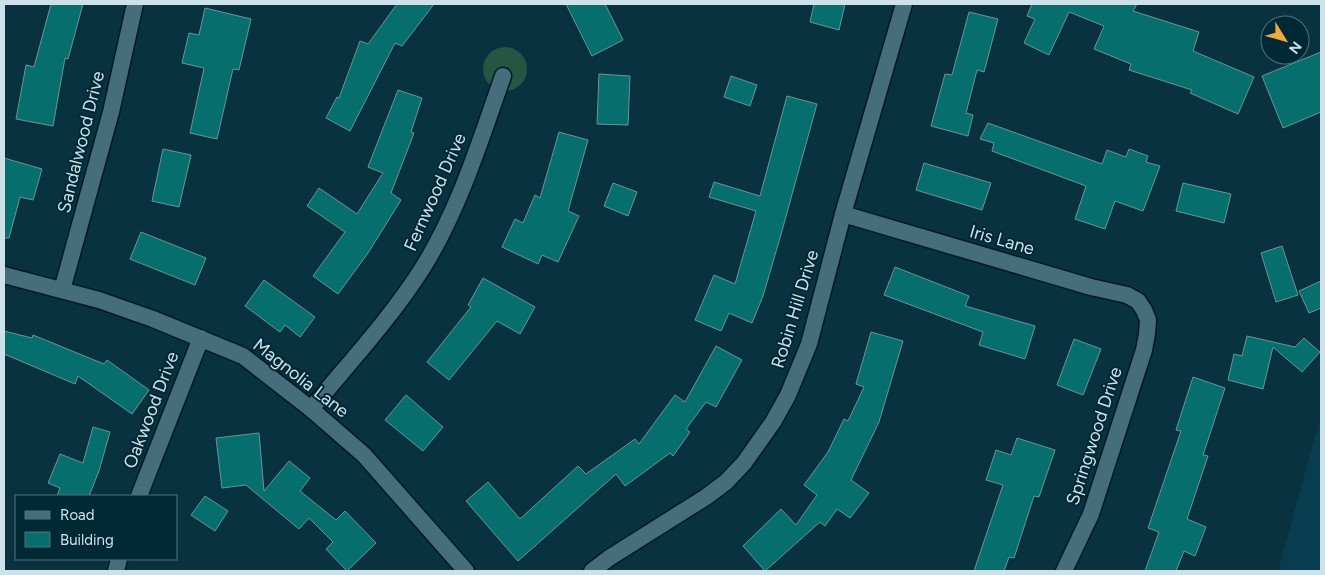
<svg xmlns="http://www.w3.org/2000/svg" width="1325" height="575" viewBox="0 0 1325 575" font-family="Figtree,sans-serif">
<rect width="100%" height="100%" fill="#093240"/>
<!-- built -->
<polygon fill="#073d4e" points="1321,415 1321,571 1278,571"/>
<!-- green -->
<circle fill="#255642" cx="505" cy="69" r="22"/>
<!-- building -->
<g fill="#076e6e" stroke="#689695">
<polygon points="51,4 83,4 68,59 65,58 53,126 16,119 26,65 34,67"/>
<polygon points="397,4 434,4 402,46 395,43 350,131 326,118 337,97 339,98 360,41 368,44"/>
<polygon points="566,4 605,4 623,40 592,56"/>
<polygon points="814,4 845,4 839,30 810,22"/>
<polygon points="1032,4 1137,4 1133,11 1199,32 1193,51 1254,77 1238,114 1190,93 1192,90 1129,70 1131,64 1094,49 1104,26 1069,12 1049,55 1024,43 1035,19 1027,16"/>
<polygon points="205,8 251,19 239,70 233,69 217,139 190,133 204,68 182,63 189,33 199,35"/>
<polygon points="969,12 998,19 984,72 977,70 966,113 973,115 968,136 931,126 945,74 952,75"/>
<polygon points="1321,52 1321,112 1283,128 1262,76"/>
<polygon points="599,74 630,76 628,125 597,124"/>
<polygon points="731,76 757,85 750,106 724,97"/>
<polygon points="398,90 422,98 411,132 414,133 391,193 401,200 368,253 338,294 313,276 345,232 307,206 319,188 357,214 383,173 368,167"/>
<polygon points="787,96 817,104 780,238 763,296 752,323 729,313 721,331 695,320 714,275 735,284 756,211 709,197 714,182 760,196"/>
<polygon points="988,123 1102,164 1107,150 1126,157 1129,149 1148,156 1146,162 1160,166 1143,211 1115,201 1105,229 1075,219 1086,186 992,151 994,143 980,139"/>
<polygon points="559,132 588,140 568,211 579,216 558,262 542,255 538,264 502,247 515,219 523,223 535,195 540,198"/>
<polygon points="163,149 191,155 179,207 152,201"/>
<polygon points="4,158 42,169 33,200 20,197 9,238 4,238"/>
<polygon points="924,163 991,183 982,210 916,190"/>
<polygon points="613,183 637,192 628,216 604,206"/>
<polygon points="1183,183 1231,194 1224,223 1176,211"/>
<polygon points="141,232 206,258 195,285 130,259"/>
<polygon points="1282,246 1298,295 1276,302 1261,253"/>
<polygon points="895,267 969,296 965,306 1035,326 1025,359 979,345 983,332 884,295"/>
<polygon points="483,278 535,307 520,334 497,321 449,380 427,362 471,307 468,305"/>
<polygon points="264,280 315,317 300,337 285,325 280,332 245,306"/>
<polygon points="1321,281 1321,308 1309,313 1299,291"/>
<polygon points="4,331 32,338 33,335 104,364 107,360 149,390 132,414 78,376 75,384 4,354"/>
<polygon points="871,332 903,341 879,422 851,480 869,493 850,518 837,509 825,526 820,522 765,571 743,546 781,509 796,525 817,495 804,485 828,452 844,419 848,421 864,387 856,384"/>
<polygon points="1247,336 1295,347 1304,338 1320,352 1302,372 1273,347 1263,389 1228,380 1234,354 1242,356"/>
<polygon points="1074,339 1101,349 1083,395 1057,385"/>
<polygon points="716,346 742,360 716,407 706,402 686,429 690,432 673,456 670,453 625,486 616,474 518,561 466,501 488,482 520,519 578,466 586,474 635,439 639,444 675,395 685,402"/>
<polygon points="1193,377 1225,388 1203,455 1208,456 1187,519 1206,527 1195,556 1184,551 1176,571 1145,571 1159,532 1148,528 1181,431 1176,430"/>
<polygon points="406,395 443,427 423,451 385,420"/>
<polygon points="93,427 110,432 99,471 89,496 57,496 60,488 48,483 60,454 83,463"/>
<polygon points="259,433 264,491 289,461 310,478 300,491 336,520 345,511 376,543 347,571 326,549 333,542 309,518 299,529 246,485 222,488 216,438"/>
<polygon points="1017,438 1055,450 1039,497 1034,496 1014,558 1009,557 1004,571 974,571 1003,485 986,480 996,450 1011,455"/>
<polygon points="205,496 228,511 215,531 191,515"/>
</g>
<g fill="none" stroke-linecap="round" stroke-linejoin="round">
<defs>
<g id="minor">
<polyline points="843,214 1091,287 1127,295 1138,301 1144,310 1148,320 1147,334 1144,350 1091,514 1064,571"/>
<polyline points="4,275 99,300 153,319 243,356 311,409 364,455 466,571"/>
<polyline points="62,290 111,112 135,4"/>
<path d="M311 409C349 363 390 319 422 269 459 210 480 141 503 76"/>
<polyline points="139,496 201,338"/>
<polyline points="116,571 119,559"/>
<polyline points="592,571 609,558 706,497 726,482 744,463 773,422 788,395 809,344 843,214 904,4"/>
</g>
</defs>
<!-- minor casing -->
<use href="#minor" stroke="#001923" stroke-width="19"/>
<!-- minor -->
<use href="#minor" stroke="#466d7c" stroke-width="16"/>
</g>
<g text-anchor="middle" stroke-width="4" stroke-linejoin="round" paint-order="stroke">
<!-- street labels -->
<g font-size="18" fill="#cde1ea" stroke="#002835">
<text transform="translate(81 142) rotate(-76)" y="6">Sandalwood Drive</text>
<text transform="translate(435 192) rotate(-66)" y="6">Fernwood Drive</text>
<text transform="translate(1002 240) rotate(16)" y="6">Iris Lane</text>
<text transform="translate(795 309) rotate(-73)" y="6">Robin Hill Drive</text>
<text transform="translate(301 378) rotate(38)" y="6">Magnolia Lane</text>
<text transform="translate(151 410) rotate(-69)" y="6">Oakwood Drive</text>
<text transform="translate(1094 436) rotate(-72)" y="6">Springwood Drive</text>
</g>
</g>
<!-- border -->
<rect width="1325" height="575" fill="none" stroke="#cde1ea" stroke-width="10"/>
<!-- legend -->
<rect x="15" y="495" width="162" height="65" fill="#002835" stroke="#52727d"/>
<rect x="25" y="511" width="25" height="8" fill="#466d7c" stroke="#52727d"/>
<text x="60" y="520" font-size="15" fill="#cde1ea">Road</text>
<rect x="25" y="532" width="25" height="15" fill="#076e6e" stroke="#52727d"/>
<text x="60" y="545" font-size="15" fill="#cde1ea">Building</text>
<!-- north arrow -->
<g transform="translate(1285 40) rotate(127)"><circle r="24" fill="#002835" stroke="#52727d"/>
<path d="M0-4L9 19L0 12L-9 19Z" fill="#efa73e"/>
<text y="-8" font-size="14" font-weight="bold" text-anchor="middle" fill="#cde1ea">N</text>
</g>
</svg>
